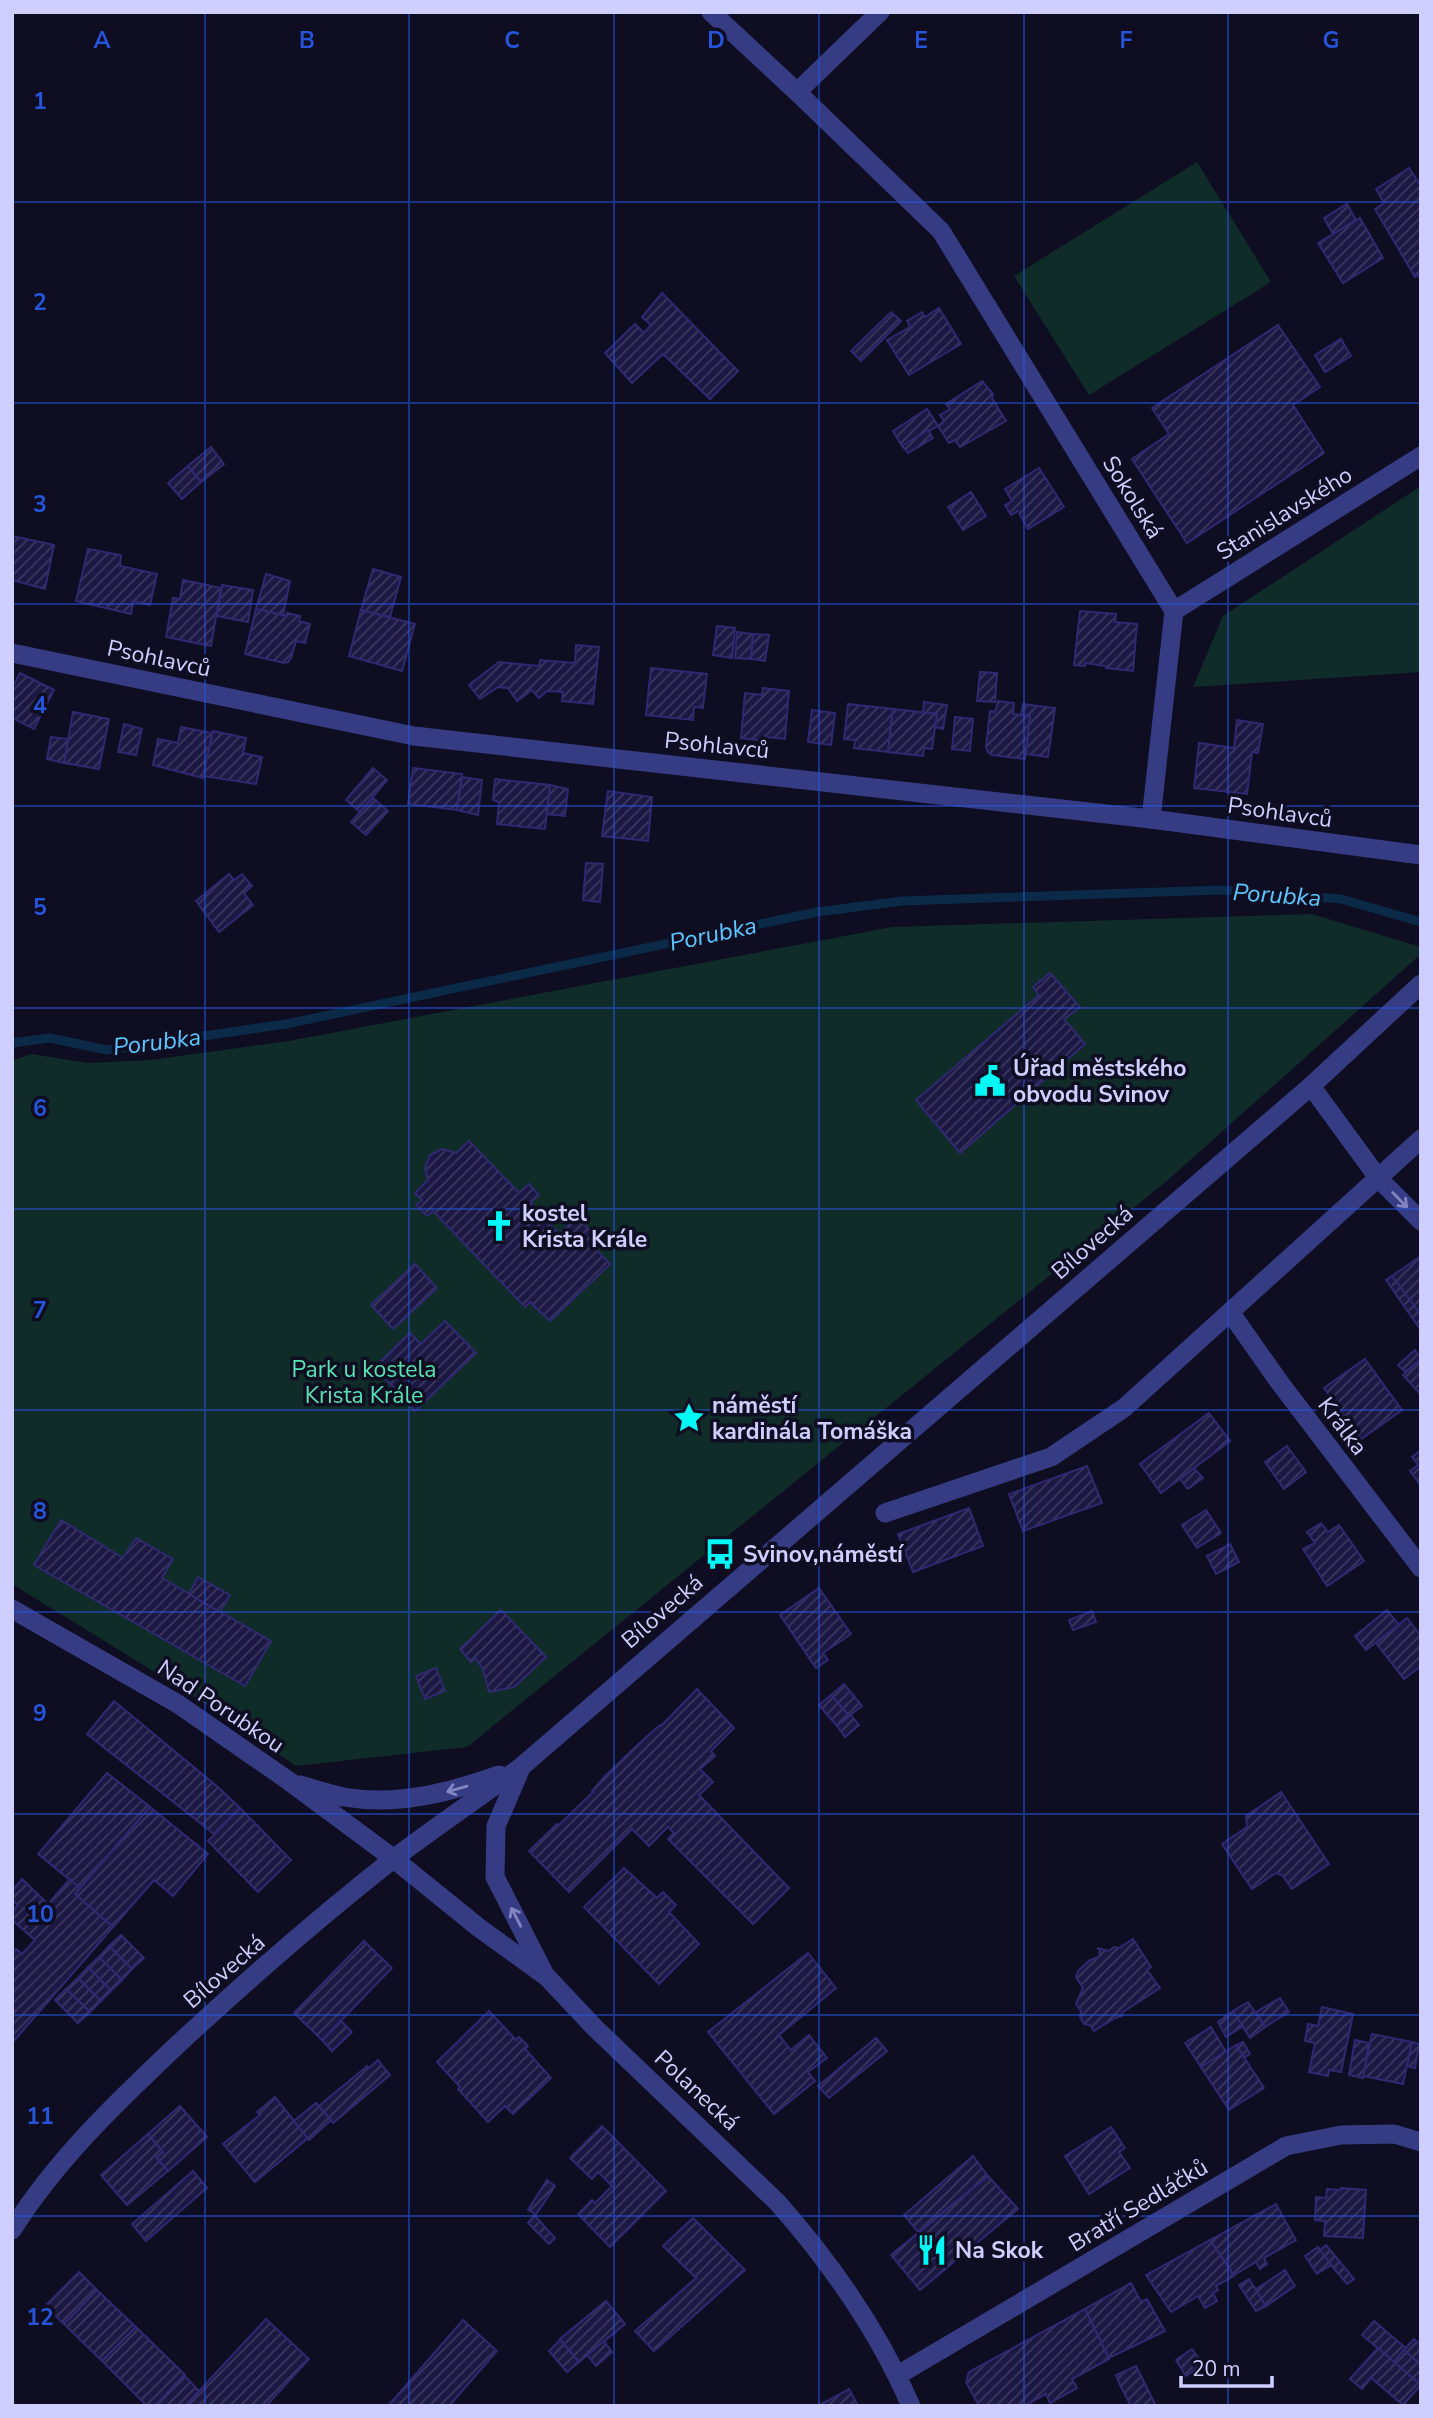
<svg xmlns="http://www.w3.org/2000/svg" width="1433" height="2418" viewBox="0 0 1433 2418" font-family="'Nunito Sans',sans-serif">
<defs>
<pattern id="building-hatch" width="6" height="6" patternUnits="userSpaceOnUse" patternTransform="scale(1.75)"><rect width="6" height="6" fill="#1c1844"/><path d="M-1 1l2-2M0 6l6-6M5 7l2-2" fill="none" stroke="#3c3860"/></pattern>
</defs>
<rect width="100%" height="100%" fill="#0e0d22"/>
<!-- park -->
<g fill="#102c28">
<polygon points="1197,162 1271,282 1089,395 1014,276"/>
<polygon points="1421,486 1421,672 1193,687 1223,616"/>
<polygon points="1312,914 1421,947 1421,954 1168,1180 467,1747 296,1766 179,1687 12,1584 12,1061 31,1054 88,1063 151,1060 289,1041 892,927"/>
</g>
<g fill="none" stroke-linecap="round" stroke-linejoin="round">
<!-- stream -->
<polyline stroke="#0b2a48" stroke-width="9" points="12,1043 50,1038 107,1050 286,1024 817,912 902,901 1219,890 1341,899 1421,922"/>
</g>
<!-- building -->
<g fill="url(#building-hatch)" stroke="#2f2971" stroke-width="2">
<polygon points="1409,168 1421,186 1421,280 1418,275 1415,277 1375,209 1384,203 1376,189"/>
<polygon points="1347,204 1356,220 1333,234 1324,218"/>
<polygon points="1360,218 1383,258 1343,283 1318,243"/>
<polygon points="662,293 738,371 710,399 663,354 632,383 605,353 635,324 644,333 651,325 642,317"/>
<polygon points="939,308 961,344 909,375 887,340 910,327 907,321 922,312 925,317"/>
<polygon points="891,312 901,321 861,361 851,351"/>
<polygon points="1278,325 1320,387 1293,405 1324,453 1187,543 1132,459 1169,434 1152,408"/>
<polygon points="1341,339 1351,356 1325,372 1315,355"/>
<polygon points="982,381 993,394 992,398 1006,421 960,447 955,440 949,443 938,426 944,421 940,415 950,409 946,404"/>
<polygon points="927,409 938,426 902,446 893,431"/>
<polygon points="928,430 933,438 908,453 902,446"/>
<polygon points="211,447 224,464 201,482 188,466"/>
<polygon points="188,466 201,482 182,499 168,483"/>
<polygon points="1039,468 1064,507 1028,529 1018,511 1011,515 1005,505 1012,501 1005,489"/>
<polygon points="971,492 986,516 963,530 948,507"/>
<polygon points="12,536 54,545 45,589 12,580"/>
<polygon points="88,549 121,555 120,566 157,574 150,605 133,601 131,614 76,601"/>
<polygon points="373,569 401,577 390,617 361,610"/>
<polygon points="266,574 290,581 283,615 256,609"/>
<polygon points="183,580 221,588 211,646 166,637 173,598 180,599"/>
<polygon points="222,585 253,590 248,622 217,616"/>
<polygon points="256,609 286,616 287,613 300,616 299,621 310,624 305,643 296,641 291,658 288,662 284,663 245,654"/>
<polygon points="361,610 415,624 402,671 349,656"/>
<polygon points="1080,611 1116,614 1115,622 1137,624 1133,671 1106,668 1106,666 1085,663 1085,666 1074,665"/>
<polygon points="717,626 735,628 732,658 713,655"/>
<polygon points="737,632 753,634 751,659 735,658"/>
<polygon points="753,634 769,635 765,661 751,659"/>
<polygon points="576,645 599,647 593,704 562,701 563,692 547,691 539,698 532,690 517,701 508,688 498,687 480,699 469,685 499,662 539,666 540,660 575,663"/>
<polygon points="651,668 707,674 703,708 694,707 693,720 646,715"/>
<polygon points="980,672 997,673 995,702 977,701"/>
<polygon points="20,673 54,690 34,729 12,718 12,688"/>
<polygon points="763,688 789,691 785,739 766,737 766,741 741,738 745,693 762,695"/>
<polygon points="998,701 1014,703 1013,714 1030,716 1025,759 992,755 988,752 986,747 990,711 995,712"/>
<polygon points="924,702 947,705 943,729 935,727 937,714 923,713"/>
<polygon points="848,704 893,709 888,752 854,748 855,740 844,739"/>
<polygon points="1023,704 1055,708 1048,757 1026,754 1030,716 1021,715"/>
<polygon points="893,709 937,714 932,749 924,748 923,756 888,752"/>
<polygon points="812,710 835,713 831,745 808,742"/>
<polygon points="73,712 109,719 99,769 64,763"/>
<polygon points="955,717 973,719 970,751 952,749"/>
<polygon points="1237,720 1263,724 1258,753 1252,752 1247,794 1194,788 1199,743 1234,748"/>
<polygon points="124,724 142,729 136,755 118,752"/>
<polygon points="181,727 212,733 203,778 153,765 158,739 178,743"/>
<polygon points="213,731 246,738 243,753 262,757 256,784 203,776"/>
<polygon points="51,737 68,739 64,763 47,759"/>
<polygon points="373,768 387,780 360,812 346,800"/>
<polygon points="413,768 462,774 457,810 408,804"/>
<polygon points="462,777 482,780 478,815 457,810"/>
<polygon points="495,779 550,785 545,829 497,824 499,802 493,800"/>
<polygon points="550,785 568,789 565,816 547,814"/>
<polygon points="608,791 652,797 648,841 602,836"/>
<polygon points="373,798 388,811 366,835 351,822"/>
<polygon points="586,863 603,864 600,902 583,900"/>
<polygon points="229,874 234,880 242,874 252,886 244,893 253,905 219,932 196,901"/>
<polygon points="1050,973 1080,1007 1064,1019 1085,1044 960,1153 916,1100 1039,995 1033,987"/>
<polygon points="469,1141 519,1193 529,1184 539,1195 530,1203 559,1234 577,1217 597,1238 591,1244 610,1264 550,1321 530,1302 525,1307 433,1211 427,1216 416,1205 422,1200 415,1193 428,1180 425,1168 430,1155 442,1149 456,1153"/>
<polygon points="1421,1256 1421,1315 1392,1276"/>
<polygon points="415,1264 437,1288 393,1329 371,1305"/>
<polygon points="1392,1276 1421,1315 1420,1329 1386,1280"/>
<polygon points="445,1321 476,1353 415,1411 375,1367 410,1333 421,1344"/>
<polygon points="1415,1350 1421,1359 1405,1372 1398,1365"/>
<polygon points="1365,1359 1402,1410 1361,1439 1324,1388"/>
<polygon points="1421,1359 1421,1395 1403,1375"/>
<polygon points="1209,1413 1230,1441 1161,1493 1140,1464"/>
<polygon points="1287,1446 1306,1472 1284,1489 1265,1462"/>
<polygon points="1421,1450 1421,1486 1410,1471 1418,1465 1412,1457"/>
<polygon points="1087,1466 1102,1503 1023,1531 1009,1494"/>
<polygon points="1194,1468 1203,1478 1188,1489 1180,1479"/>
<polygon points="969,1508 983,1546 913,1572 898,1534"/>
<polygon points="1206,1510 1221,1533 1197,1548 1182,1525"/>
<polygon points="61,1520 123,1558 136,1538 173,1559 162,1578 271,1641 245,1686 34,1565"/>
<polygon points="1321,1523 1328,1532 1339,1525 1364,1561 1327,1586 1303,1549 1315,1543 1307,1532"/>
<polygon points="1230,1544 1239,1562 1216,1574 1207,1556"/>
<polygon points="198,1577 230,1595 220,1612 189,1594"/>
<polygon points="819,1588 851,1634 823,1653 828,1660 816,1668 780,1615"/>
<polygon points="501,1610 546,1657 514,1687 489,1692 483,1669 475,1658 471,1662 460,1649"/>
<polygon points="1387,1610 1399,1625 1366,1650 1355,1636"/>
<polygon points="1092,1611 1096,1622 1073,1630 1069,1620"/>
<polygon points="1407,1618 1421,1636 1421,1666 1404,1679 1376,1643"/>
<polygon points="436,1668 445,1691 425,1699 416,1676"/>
<polygon points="844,1684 862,1706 849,1716 831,1695"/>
<polygon points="697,1689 734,1728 711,1751 715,1756 700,1769 713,1782 699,1795 789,1888 753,1924 668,1839 674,1833 668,1827 649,1846 632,1829 569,1892 529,1851 557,1824 559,1825 593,1792 592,1791 605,1776 645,1738 660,1725 661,1726"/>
<polygon points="831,1695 849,1716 837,1726 819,1705"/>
<polygon points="114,1701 219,1788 240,1808 214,1834 87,1734"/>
<polygon points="851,1715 859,1725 845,1737 837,1726"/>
<polygon points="107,1773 150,1807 80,1888 38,1854"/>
<polygon points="1281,1792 1329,1864 1292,1889 1282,1875 1276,1873 1252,1889 1222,1844 1247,1827 1246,1816"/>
<polygon points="150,1807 208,1854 173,1896 154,1880 113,1927 75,1894"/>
<polygon points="240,1808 291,1860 258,1892 208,1841"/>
<polygon points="624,1868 657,1898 663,1892 676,1905 669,1912 699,1944 659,1984 584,1907"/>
<polygon points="22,1879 48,1904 70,1879 80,1888 75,1894 113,1927 12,2043 12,1954 16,1949 22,1954 35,1940 12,1920 12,1912 18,1905 12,1900 12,1891"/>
<polygon points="121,1935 144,1958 132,1969 109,1946"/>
<polygon points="1133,1939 1151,1967 1147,1970 1160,1988 1123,2012 1122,2016 1115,2018 1094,2031 1090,2025 1084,2024 1080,2017 1081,2011 1076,2004 1083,1988 1076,1977 1078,1971 1090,1960 1099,1957 1100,1950 1097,1948 1109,1951 1114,1947 1119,1948"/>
<polygon points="364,1941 392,1968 322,2040 294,2013"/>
<polygon points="109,1946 132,1969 122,1980 99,1957"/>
<polygon points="808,1953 836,1988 779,2035 791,2050 809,2035 827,2058 808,2072 815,2081 774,2114 708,2032"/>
<polygon points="99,1957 122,1980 111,1991 88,1967"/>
<polygon points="88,1967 111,1991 101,2001 78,1978"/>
<polygon points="78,1978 101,2001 90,2012 66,1989"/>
<polygon points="66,1989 90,2012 78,2023 55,2000"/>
<polygon points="1280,1998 1289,2012 1265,2027 1256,2012"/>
<polygon points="1248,2002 1265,2027 1250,2038 1233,2011"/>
<polygon points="1322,2007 1353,2014 1341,2072 1329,2070 1328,2076 1309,2072 1315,2043 1305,2041 1308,2024 1318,2026"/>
<polygon points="489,2011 516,2040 519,2037 528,2046 525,2049 551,2078 513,2114 505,2106 488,2122 458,2089 460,2087 437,2062"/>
<polygon points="1233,2011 1243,2026 1226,2037 1218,2022"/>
<polygon points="341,2021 352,2032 332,2051 322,2040"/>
<polygon points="1211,2027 1226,2052 1201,2067 1185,2043"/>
<polygon points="1372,2034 1412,2042 1403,2084 1363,2076"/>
<polygon points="876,2038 887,2051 829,2098 818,2086"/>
<polygon points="1355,2040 1369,2043 1363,2078 1349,2075"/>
<polygon points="1243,2042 1250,2054 1245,2057 1236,2045"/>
<polygon points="1412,2042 1419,2044 1415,2068 1407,2066"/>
<polygon points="1236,2045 1264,2088 1229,2110 1201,2067"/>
<polygon points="378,2060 390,2075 333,2123 319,2106 367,2066 369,2068"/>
<polygon points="275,2097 308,2138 255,2182 223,2144 260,2115 257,2112"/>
<polygon points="316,2103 331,2120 309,2140 294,2121"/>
<polygon points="180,2106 207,2137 168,2171 156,2157 163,2152 148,2134"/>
<polygon points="602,2126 666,2191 610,2247 578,2214 592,2200 595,2203 612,2186 598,2172 592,2179 570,2158"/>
<polygon points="1111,2127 1125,2148 1119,2152 1130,2168 1089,2194 1065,2156"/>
<polygon points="148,2134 163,2152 156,2157 168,2171 127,2205 101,2175"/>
<polygon points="973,2156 988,2176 918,2232 904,2215"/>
<polygon points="193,2171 207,2188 146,2241 132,2224"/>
<polygon points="988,2176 1018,2209 920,2290 891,2255"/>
<polygon points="547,2180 555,2186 535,2216 555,2238 549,2244 528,2223 535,2214 528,2210"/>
<polygon points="1341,2188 1366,2190 1363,2238 1324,2236 1325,2221 1315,2220 1316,2197 1326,2198 1327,2189 1341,2190"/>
<polygon points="1276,2204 1296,2240 1264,2258 1267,2264 1260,2269 1256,2262 1234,2275 1210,2240"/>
<polygon points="693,2218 745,2270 654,2351 635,2331 696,2278 663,2246"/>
<polygon points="1210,2240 1234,2276 1216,2286 1218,2290 1213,2293 1217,2301 1205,2308 1198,2296 1171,2312 1146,2275"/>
<polygon points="1326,2245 1354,2279 1347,2284 1319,2251"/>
<polygon points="1318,2247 1331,2265 1317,2274 1305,2256"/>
<polygon points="1285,2270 1295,2286 1266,2306 1255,2290"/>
<polygon points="79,2272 97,2290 64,2324 45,2306"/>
<polygon points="1249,2279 1266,2306 1256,2311 1239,2285"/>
<polygon points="1131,2283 1141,2302 1147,2299 1165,2331 1109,2358 1085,2309"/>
<polygon points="97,2290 136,2327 102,2361 64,2324"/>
<polygon points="606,2301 625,2324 579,2362 560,2339"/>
<polygon points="1085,2309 1109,2359 1072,2379 1077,2388 1050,2403 1046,2394 1024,2406 979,2406 966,2382 969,2372"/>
<polygon points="266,2319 309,2359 266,2406 189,2406 187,2404"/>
<polygon points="463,2320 497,2351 449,2406 388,2406"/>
<polygon points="1374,2321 1406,2348 1394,2362 1362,2335"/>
<polygon points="136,2327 185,2375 155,2406 147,2406 102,2361"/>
<polygon points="1414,2339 1421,2345 1421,2365 1404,2350"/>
<polygon points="560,2340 579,2362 567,2372 549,2351"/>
<polygon points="604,2341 612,2352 596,2366 587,2355"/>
<polygon points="1378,2348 1421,2385 1403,2405 1371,2378 1362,2389 1350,2379"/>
<polygon points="1192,2349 1203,2364 1186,2376 1176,2360"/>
<polygon points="1404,2350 1421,2365 1421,2385 1394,2362"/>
<polygon points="1136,2366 1156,2406 1131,2406 1120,2385 1116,2375"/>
<polygon points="184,2375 199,2391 187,2404 189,2406 155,2406"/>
<polygon points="849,2389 858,2406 818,2406"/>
</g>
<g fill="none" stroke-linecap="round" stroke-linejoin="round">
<!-- minor -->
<g stroke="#363c83" stroke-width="19">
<polyline points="711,12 797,92"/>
<polyline points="880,12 797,92 941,231 1174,611 1151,819"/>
<polyline points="1174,611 1421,456"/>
<polyline points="12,653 414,736 1151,819 1421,855"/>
<polyline points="1311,1086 1379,1179 1421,1221"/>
<polyline points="1230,1312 1280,1383 1421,1568"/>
<polyline points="885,1513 1051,1457 1124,1408 1421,1139"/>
<path d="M12 1609 178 1704 289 1781 394 1859 478 1927 547 1977 595 2028 777 2202C832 2264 878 2330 911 2406"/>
<polyline points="521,1768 496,1826 495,1877 544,1973"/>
<path d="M300 1785C314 1789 329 1794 343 1797 397 1806 448 1793 499 1775"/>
<path d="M12 2230C56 2160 115 2104 174 2048 244 1983 317 1919 392 1860 434 1828 478 1798 521 1767L1311 1086 1421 984"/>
<polyline points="898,2375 1286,2146 1341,2135 1394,2134 1421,2142"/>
</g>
</g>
<!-- one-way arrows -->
<defs><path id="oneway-shaft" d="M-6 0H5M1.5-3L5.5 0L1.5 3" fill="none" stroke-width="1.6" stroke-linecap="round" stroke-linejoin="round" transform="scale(1.75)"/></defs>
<g stroke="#8285c1">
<use href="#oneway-shaft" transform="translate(1400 1200) rotate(46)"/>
<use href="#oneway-shaft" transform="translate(457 1789) rotate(164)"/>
<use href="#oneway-shaft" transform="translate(516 1917) rotate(-117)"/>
</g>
<!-- grid -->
<path fill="none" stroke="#2654da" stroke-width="2" stroke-opacity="0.55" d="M205 12V2406M409 12V2406M614 12V2406M819 12V2406M1024 12V2406M1228 12V2406M12 202H1421M12 403H1421M12 604H1421M12 806H1421M12 1008H1421M12 1209H1421M12 1410H1421M12 1612H1421M12 1814H1421M12 2015H1421M12 2216H1421"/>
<!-- icons -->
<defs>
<symbol id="civic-bare" viewBox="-9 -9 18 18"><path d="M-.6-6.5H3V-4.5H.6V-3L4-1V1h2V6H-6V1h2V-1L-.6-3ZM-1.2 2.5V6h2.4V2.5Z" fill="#00f9f6" stroke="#0e0d22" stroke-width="2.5" paint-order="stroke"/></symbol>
<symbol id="church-bare" viewBox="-9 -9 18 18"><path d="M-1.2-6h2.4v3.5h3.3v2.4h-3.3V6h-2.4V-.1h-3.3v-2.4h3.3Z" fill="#00f9f6" stroke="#0e0d22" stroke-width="2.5" paint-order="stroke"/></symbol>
<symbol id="sight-bare" viewBox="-9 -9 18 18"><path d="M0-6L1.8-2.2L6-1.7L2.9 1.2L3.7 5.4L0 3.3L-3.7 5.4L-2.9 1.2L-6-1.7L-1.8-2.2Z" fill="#00f9f6" stroke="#0e0d22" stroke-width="2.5" paint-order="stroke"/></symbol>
<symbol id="bus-bare" viewBox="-9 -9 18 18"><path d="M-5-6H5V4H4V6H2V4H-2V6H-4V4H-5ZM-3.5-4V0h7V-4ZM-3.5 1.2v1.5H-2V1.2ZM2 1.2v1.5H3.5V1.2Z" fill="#00f9f6" stroke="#0e0d22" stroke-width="2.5" paint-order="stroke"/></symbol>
<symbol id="restaurant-bare" viewBox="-9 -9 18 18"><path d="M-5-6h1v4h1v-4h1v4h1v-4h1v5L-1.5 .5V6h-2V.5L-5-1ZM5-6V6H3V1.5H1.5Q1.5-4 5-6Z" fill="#00f9f6" stroke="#0e0d22" stroke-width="2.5" paint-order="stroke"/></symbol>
</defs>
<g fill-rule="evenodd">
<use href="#civic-bare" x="968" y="1059" width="44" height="44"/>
<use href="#church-bare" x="477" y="1204" width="44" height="44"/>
<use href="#sight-bare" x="667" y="1396" width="44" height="44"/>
<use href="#bus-bare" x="698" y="1532" width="44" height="44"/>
<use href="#restaurant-bare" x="910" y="2228" width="44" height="44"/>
</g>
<g text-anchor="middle" stroke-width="7" stroke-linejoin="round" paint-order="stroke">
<!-- street labels -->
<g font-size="23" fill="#ceceff" stroke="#0e0d22">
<text transform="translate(1133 497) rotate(58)" y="8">Sokolská</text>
<text transform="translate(1284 513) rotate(-32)" y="8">Stanislavského</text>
<text transform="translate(159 658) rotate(12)" y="8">Psohlavců</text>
<text transform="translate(717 745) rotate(6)" y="8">Psohlavců</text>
<text transform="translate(1280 812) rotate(8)" y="8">Psohlavců</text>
<text transform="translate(1092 1242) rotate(-41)" y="8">Bílovecká</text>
<text transform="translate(1343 1426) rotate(53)" y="8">Králka</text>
<text transform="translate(662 1611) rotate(-41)" y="8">Bílovecká</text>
<text transform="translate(221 1706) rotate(34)" y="8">Nad Porubkou</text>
<text transform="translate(224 1971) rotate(-41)" y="8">Bílovecká</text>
<text transform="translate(697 2090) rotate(43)" y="8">Polanecká</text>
<text transform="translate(1138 2205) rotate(-31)" y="8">Bratří Sedláčků</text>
</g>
<!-- poi labels -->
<g font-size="23" font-weight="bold" fill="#ceceff" stroke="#0e0d22" text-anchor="start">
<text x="1013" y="1076">Úřad městského<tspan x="1013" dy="26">obvodu Svinov</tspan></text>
<text x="522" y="1221">kostel<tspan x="522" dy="26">Krista Krále</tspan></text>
<text x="712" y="1413">náměstí<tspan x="712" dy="26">kardinála Tomáška</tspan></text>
<text x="743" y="1562">Svinov,náměstí</text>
<text x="955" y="2258">Na Skok</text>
</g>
<!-- park labels -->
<g font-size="23" fill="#56e3b0" stroke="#0e0d22">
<text x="364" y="1377">Park u kostela<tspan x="364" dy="26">Krista Krále</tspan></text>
</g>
<!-- water labels -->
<g font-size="24" font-style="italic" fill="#5cc6ff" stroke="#0e0d22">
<text transform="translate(1277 895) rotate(4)" y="8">Porubka</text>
<text transform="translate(713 934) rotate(-12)" y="8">Porubka</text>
<text transform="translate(157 1042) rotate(-7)" y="8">Porubka</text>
</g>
</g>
<g font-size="23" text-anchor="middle" font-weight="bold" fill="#2654da" stroke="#0e0d22" stroke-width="7" stroke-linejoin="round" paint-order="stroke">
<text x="102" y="48">A</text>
<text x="307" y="48">B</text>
<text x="512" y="48">C</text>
<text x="716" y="48">D</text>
<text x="921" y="48">E</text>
<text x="1126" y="48">F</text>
<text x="1331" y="48">G</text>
<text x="40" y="109">1</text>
<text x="40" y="310">2</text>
<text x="40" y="512">3</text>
<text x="40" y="713">4</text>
<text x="40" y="915">5</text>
<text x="40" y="1116">6</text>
<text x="40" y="1318">7</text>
<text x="40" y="1519">8</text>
<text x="40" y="1721">9</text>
<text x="40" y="1922">10</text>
<text x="40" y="2124">11</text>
<text x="40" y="2325">12</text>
</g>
<!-- border -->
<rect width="1433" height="2418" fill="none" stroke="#ceceff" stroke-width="28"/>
<!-- scale -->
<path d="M1181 2376v10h91v-10" fill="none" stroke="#ceceff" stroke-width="3.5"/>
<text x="1192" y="2376" font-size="21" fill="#ceceff" stroke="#0e0d22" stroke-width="5" paint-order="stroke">20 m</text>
</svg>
